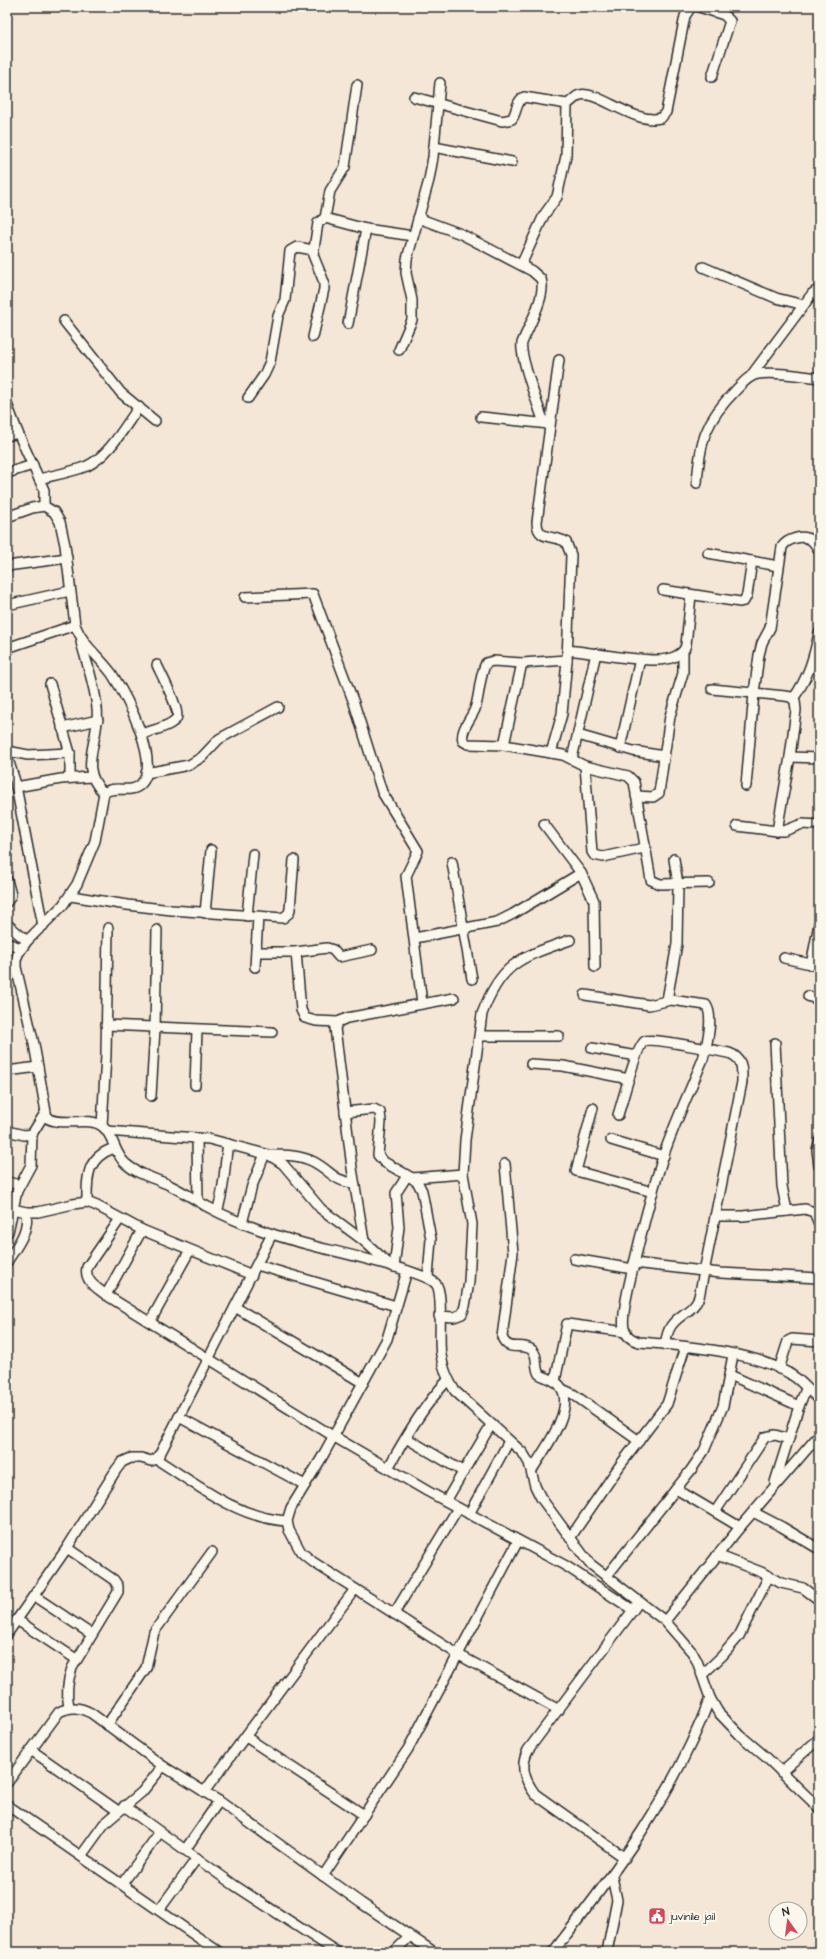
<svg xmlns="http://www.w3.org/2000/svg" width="826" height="1959" viewBox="0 0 826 1959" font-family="'Architects Daughter',sans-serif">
<rect width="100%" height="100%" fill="#f4e7d8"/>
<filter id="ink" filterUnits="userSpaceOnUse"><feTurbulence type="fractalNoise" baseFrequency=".025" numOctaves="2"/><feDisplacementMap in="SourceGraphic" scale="8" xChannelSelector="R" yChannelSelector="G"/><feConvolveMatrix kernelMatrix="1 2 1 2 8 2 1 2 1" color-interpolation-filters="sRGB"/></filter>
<g filter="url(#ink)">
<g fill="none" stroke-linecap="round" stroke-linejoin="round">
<defs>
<g id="street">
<polyline points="699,7 724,15 730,21 712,77"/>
<path d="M414 97 502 121 512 119C517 112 516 101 524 97L567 104C572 102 575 96 580 95 598 90 634 125 661 118L666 112 685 16 691 7"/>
<polyline points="434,147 512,162"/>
<polyline points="325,218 330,191 345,167 357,85"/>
<path d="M418 218 461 234 532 271 541 279C547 295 528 327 522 343 519 355 539 408 544 423"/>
<polyline points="521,265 544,215 557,197 566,156 567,104"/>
<polyline points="703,267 776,298 804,305"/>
<polyline points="64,321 121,393 155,421"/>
<polyline points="348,324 366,229"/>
<polyline points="313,337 324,289 324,282 313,255 318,223 325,218 366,229 413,236"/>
<polyline points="399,350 412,320 412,300 406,273 407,259 429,180 433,157 440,83"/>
<polyline points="750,377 812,294 819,289"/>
<polyline points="248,398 264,375 270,362 278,316 285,300 290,251 297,247 313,250"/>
<polyline points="7,404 18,433 44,490 44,506"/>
<polyline points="481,417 549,424"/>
<polyline points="7,436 18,433"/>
<polyline points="7,473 33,465"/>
<path d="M39 479C55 475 72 472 87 466 110 455 124 427 139 407"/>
<path d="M697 483C700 441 705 421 736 390 742 384 749 375 758 374 775 371 801 376 819 378"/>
<path d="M7 517 32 508 44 506 54 512 60 522 65 545 75 625C84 647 99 656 112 674 125 694 162 763 141 784 131 795 114 784 104 793L95 841 77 884 63 905 27 941 18 954 16 960V967L34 1044 47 1118C62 1127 89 1116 102 1126 114 1135 114 1154 126 1164 138 1175 155 1178 169 1185 182 1191 194 1199 206 1206 239 1224 275 1236 310 1245 332 1251 426 1271 436 1284 444 1293 438 1340 441 1355 443 1369 448 1380 455 1391L523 1453 529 1463 535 1486 541 1498 589 1563 665 1621 692 1652 697 1661 710 1698 718 1712 741 1736 767 1758 819 1808"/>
<polyline points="708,553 778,566"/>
<polyline points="7,566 67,558"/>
<polyline points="663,590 740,602 744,601 747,595 752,561"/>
<polyline points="245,597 313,594 354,703 382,792 418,851 406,876 422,1003"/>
<polyline points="7,605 70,591"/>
<path d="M81 642C87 664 95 686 97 708 101 740 76 768 104 793"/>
<polyline points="7,648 75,625"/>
<path d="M567 650C596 653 628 660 656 660 667 660 683 657 686 645L691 595"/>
<path d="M567 660 522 663 493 661 486 663C479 677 480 694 475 709 471 719 460 730 463 741L468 744 504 745 563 755 585 766 628 776 634 782 651 880 660 884 709 883"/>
<polyline points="50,684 70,753 70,778"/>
<polyline points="712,689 785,696 791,697 795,701 796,710 790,757 777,831"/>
<path d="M793 699C808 678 814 658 819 633"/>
<polyline points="62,728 98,720"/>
<path d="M142 734C152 730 168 728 176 719 182 713 161 674 157 665"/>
<polyline points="578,735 633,751 664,756"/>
<polyline points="504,745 522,663"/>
<polyline points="620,748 640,659"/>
<polyline points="7,751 28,755 70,753"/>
<path d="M551 753 562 714 567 660 571 555 566 542C555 535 537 541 537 522L559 360"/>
<polyline points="7,756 15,781 43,926"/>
<polyline points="790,757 819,758"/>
<polyline points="572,759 596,653"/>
<polyline points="585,766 592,852 594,855 603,857 644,848"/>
<polyline points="146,773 189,765 202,757 219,739 278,707"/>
<path d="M746 786 754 693 759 655 762 643 770 628 782 547C787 539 803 534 811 540 815 543 817 547 819 551"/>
<polyline points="16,787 61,779 91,777"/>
<polyline points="636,796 653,797 659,793 670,716 683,673 683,653"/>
<polyline points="544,824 581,873 594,901 595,967"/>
<polyline points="737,826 777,831 784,831 802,824 819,825"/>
<polyline points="452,862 472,979"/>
<polyline points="7,880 11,895 7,902"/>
<polyline points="71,896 127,905 172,910 283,918 289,913 290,909 294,860"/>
<polyline points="205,913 211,850"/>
<polyline points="247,916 253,854"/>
<polyline points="7,924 27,941"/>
<polyline points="415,938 497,922 513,914 581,873"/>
<polyline points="7,943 21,948"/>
<polyline points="256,952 296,952 327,948 333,950 339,957 372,950"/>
<polyline points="296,952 301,1010 305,1018 316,1021 338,1022"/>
<polyline points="784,958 819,966"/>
<polyline points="811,965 819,924"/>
<polyline points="255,967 258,917"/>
<path d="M585 995 649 1005 671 1000 706 1005C714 1016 707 1046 703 1059 690 1091 674 1124 663 1157 651 1195 641 1233 632 1272 629 1285 621 1316 624 1329 626 1336 632 1340 639 1342 683 1346 760 1351 796 1378 804 1384 810 1392 819 1399"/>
<polyline points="808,996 819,1000"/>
<polyline points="667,1000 677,944 678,884 674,859"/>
<polyline points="106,1025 272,1032"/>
<polyline points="480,1036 559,1036"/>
<polyline points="775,1043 782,1186 787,1211"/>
<polyline points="592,1048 636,1056"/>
<polyline points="531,1064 563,1066 629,1079"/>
<polyline points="7,1071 38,1067"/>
<polyline points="195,1085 197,1030"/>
<polyline points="151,1096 155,1028 157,930"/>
<polyline points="593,1108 576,1171 653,1192"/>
<polyline points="345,1112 374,1109 380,1112 381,1122 378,1155 384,1162 412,1178 463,1174"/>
<path d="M618 1115C622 1103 637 1044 645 1041 653 1037 715 1051 729 1053 743 1058 742 1069 742 1082L699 1297C693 1312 679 1314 671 1326 667 1332 666 1339 665 1345"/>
<polyline points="102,1126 106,1055 108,928"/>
<polyline points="7,1131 24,1135 32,1134 45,1113"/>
<polyline points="107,1131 209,1139 269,1155 283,1164 321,1209 364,1241 390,1265"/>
<polyline points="197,1138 198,1201"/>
<polyline points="611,1140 664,1156"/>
<polyline points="819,1142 817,1150 819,1166"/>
<path d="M271 1155C285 1155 300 1155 314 1162 331 1171 333 1181 354 1183"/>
<path d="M505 1164 513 1253 502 1337C508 1353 522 1342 532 1350 539 1356 534 1366 539 1374 545 1378 555 1379 560 1386 577 1408 543 1451 532 1470"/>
<polyline points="412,1178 418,1183 422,1191 431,1239 428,1277"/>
<polyline points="7,1182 20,1185"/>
<path d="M87 1202C87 1177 86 1158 114 1148"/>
<polyline points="13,1209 26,1212 38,1212 73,1204 87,1202 97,1206 142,1230 252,1275"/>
<path d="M217 1211C225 1190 224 1167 228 1144"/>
<polyline points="715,1216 743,1216 805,1209 814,1212 819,1224"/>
<path d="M120 1219 87 1267C84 1281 96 1287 106 1295L333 1436 427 1491 566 1566 633 1610"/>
<polyline points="242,1223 252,1186 265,1154"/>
<polyline points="8,1232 17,1191 31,1165 32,1134"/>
<polyline points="364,1241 352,1168 335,1028 338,1022 347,1018 454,998"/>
<polyline points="574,1259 633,1269"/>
<path d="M7 1262C16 1247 30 1231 26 1212"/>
<polyline points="634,1263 720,1273 819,1278"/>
<polyline points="257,1265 396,1306"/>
<polyline points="394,1267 399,1227 396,1193 407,1176"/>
<polyline points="407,1271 387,1339 321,1459 291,1508 287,1521 289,1530 301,1552 313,1562 459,1655 559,1710"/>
<polyline points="106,1295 142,1230"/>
<polyline points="235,1307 363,1383"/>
<path d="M439 1316 454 1317 462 1314 465 1306 469 1282 472 1224 463 1174 465 1140 482 1014C501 962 522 957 570 940"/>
<polyline points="150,1322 190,1250"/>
<polyline points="779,1369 788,1341 792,1339 819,1341"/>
<polyline points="730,1375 799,1406"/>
<polyline points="555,1381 567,1324 626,1332"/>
<polyline points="562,1389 573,1394 639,1441"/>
<polyline points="179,1417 305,1485"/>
<polyline points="406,1438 464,1472"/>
<path d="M156 1459C198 1485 237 1518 287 1521"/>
<path d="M388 1468C406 1437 423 1406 448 1380"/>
<polyline points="775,1482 799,1406 806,1389"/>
<polyline points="676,1489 740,1527"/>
<polyline points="446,1501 491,1425"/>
<polyline points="715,1512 765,1437 775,1435 789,1439"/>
<polyline points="753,1512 782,1527 819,1549"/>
<polyline points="469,1514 509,1441"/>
<polyline points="570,1538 621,1464 667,1404 685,1347"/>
<path d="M67 1548 114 1580 118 1586V1592L72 1668C67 1682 66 1693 69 1707"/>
<polyline points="717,1555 761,1572 781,1583 803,1588 819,1600"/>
<polyline points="606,1577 691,1470 704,1451 723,1406 733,1355"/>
<polyline points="34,1596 91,1634"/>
<polyline points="394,1614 458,1508"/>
<polyline points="17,1620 76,1659"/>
<polyline points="665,1621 740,1527 819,1435"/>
<polyline points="7,1634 67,1548 116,1470 122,1462 131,1458 141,1458 151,1461 156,1459 161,1452 272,1234"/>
<polyline points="702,1675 722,1656 739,1636 769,1576"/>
<polyline points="107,1725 146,1668 154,1632 212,1552"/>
<polyline points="246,1737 364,1815"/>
<polyline points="31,1750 118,1811"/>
<polyline points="781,1772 819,1739"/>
<path d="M7 1783 59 1712C71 1706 79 1707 91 1713L163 1766 219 1801 361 1903 434 1952"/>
<polyline points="204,1792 355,1589"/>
<polyline points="7,1805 219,1952"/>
<polyline points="124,1806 234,1885 337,1952"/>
<polyline points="185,1850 219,1801"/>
<polyline points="81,1856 104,1824 142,1792 163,1766"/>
<path d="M625 1858 535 1794C524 1779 520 1766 528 1750L636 1606"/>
<polyline points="323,1876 408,1749 518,1541"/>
<polyline points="122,1884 160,1832"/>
<polyline points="159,1910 197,1858"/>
<polyline points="394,1952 410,1936"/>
<path d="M553 1952C617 1870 673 1797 710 1698"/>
<polyline points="607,1952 617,1900 612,1877"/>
</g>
</defs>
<!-- street casing -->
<use href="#street" stroke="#2b2b2b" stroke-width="12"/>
<!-- street -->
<use href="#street" stroke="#fbf7ec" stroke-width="9"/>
</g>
</g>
<!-- icons -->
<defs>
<symbol id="civic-square" viewBox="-11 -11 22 22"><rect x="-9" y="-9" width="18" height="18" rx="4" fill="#d1495b" stroke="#fbf7ec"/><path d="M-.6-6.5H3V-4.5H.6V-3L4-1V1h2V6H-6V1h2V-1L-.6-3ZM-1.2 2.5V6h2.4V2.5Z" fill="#fff"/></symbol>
</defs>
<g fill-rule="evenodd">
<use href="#civic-square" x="647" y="1906" width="20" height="20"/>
</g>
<g text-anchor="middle" stroke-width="4" stroke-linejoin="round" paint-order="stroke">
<!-- poi labels -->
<g font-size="11" fill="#2b2b2b" stroke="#fbf7ec" text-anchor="start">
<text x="670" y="1920">juvinile jail</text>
</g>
</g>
<!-- margin -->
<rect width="826" height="1959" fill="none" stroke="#fbf7ec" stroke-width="24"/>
<rect x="12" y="12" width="802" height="1935" fill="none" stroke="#2b2b2b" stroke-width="1.5" filter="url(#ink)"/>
<!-- north arrow -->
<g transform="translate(788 1921) rotate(346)"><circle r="19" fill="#fbf7ec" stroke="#a8a59f"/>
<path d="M0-3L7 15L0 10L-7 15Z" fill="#d1495b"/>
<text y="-6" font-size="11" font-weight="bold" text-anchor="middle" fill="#2b2b2b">N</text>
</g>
</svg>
